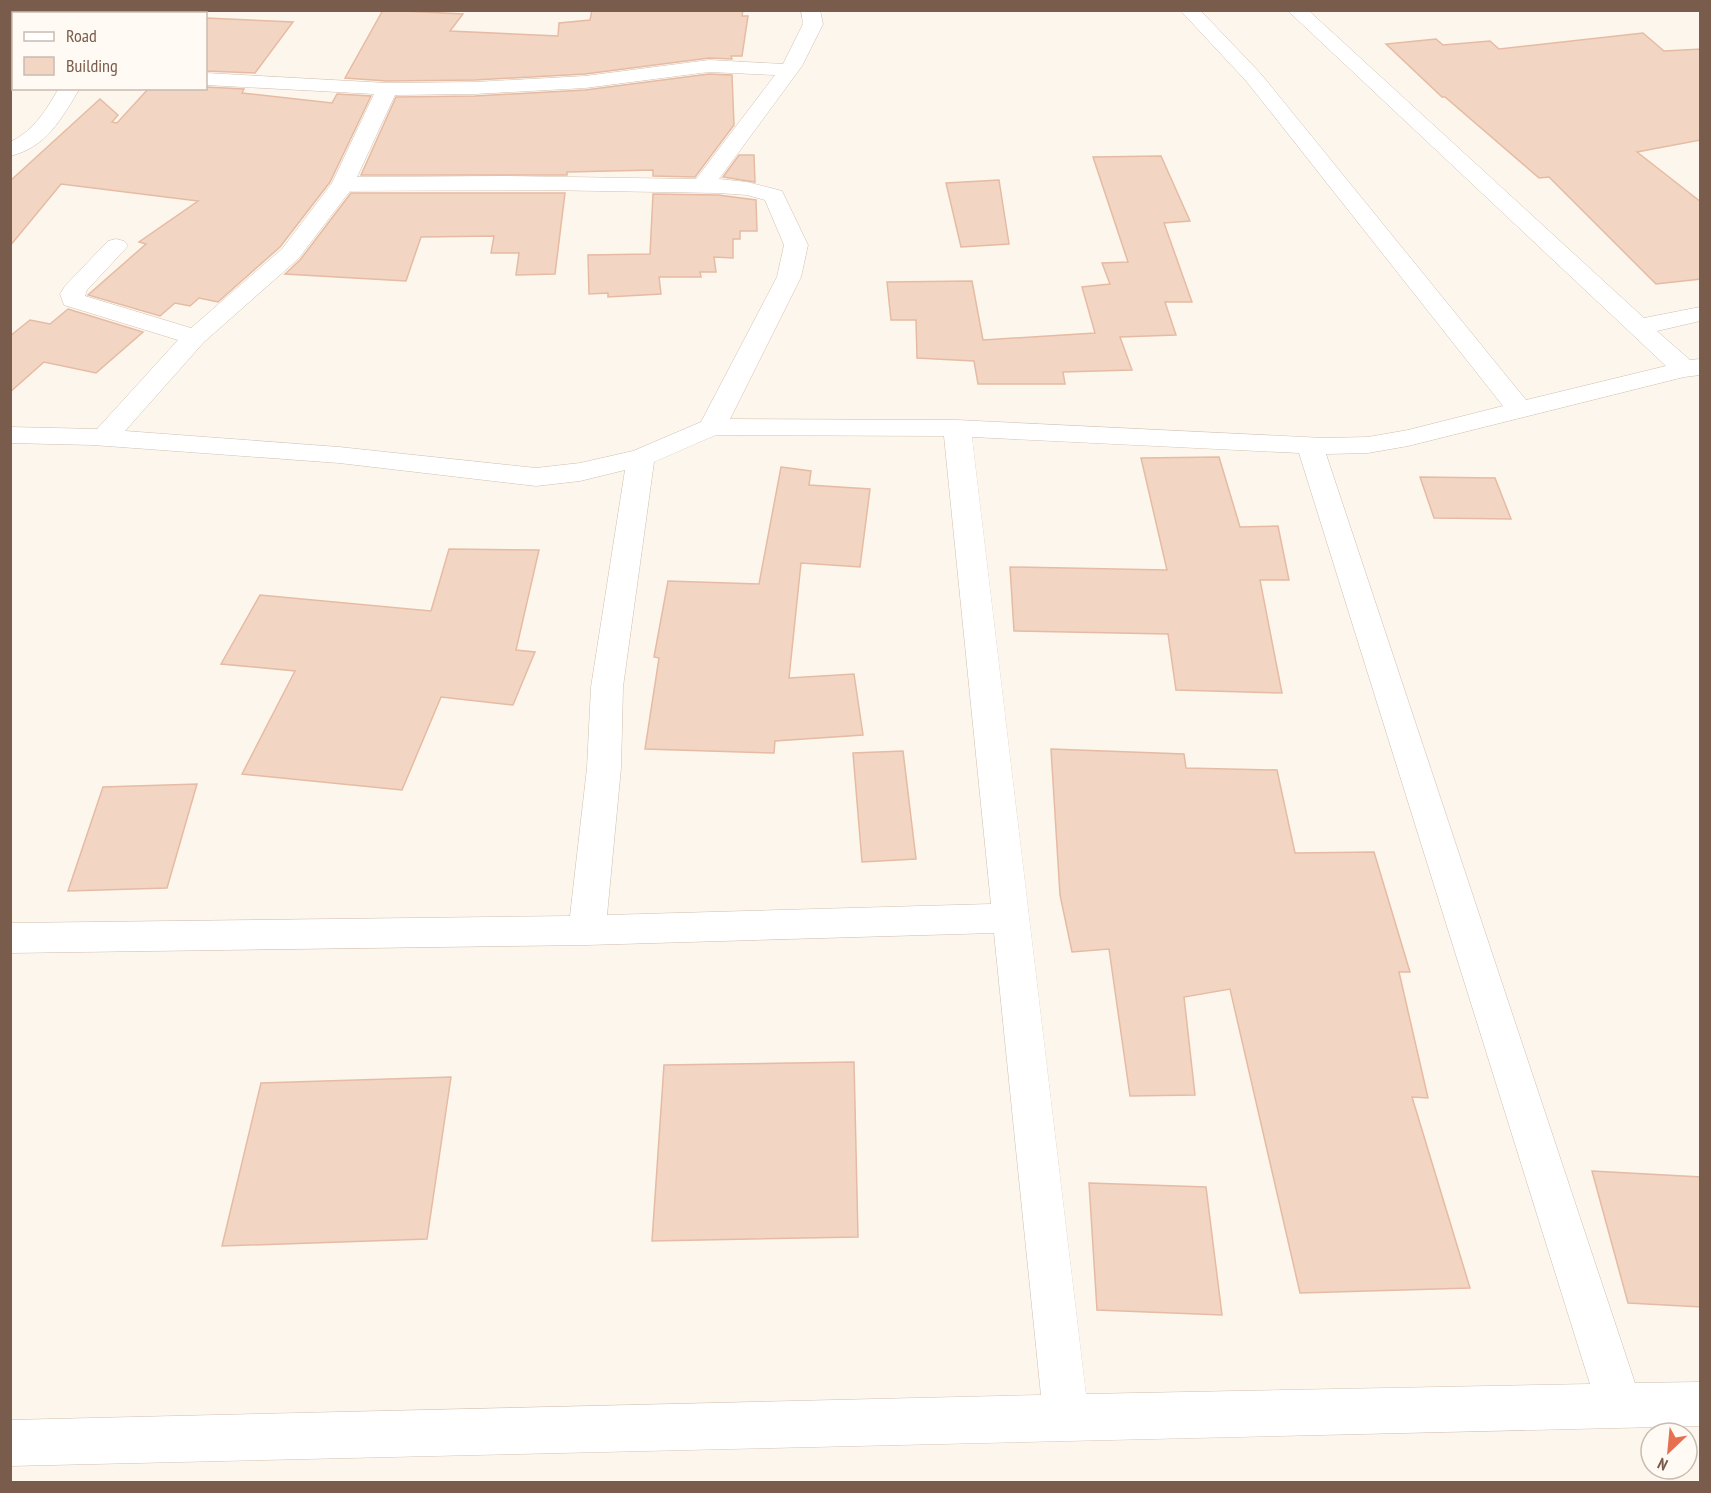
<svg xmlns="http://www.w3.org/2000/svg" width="1711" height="1493" viewBox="0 0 1711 1493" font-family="'PT Sans Narrow',sans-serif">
<rect width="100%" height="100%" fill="#fdf6ec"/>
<!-- building -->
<g fill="#f3d5c3" stroke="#e6bba3" stroke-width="1.5">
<polygon points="383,10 463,14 450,31 558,36 559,23 590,20 592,10 743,10 742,16 748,16 742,56 731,56 732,59 709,58 585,74 475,80 387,81 345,78"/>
<polygon points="206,18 293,22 255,73 206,71"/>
<polygon points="1643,33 1664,51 1701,49 1701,140 1637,152 1701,202 1701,279 1656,284 1549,177 1539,178 1445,97 1442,97 1386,44 1436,39 1443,45 1490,41 1499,49"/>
<polygon points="709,74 732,75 734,125 695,177 653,176 653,170 567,172 567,175 361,175 396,97 475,96 585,90"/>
<polygon points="206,87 244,89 242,93 332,103 337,94 371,96 330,182 280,247 218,302 199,298 190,306 175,303 160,316 88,295 146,244 139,242 198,201 61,184 10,246 10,181 100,99 118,115 112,122 117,123 149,88"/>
<polygon points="739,155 754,155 755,182 723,177"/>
<polygon points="1161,156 1190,221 1164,223 1192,302 1165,302 1176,335 1120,337 1132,370 1063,372 1065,384 978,384 974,361 917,358 916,320 891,320 887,282 972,281 983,340 1095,333 1082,287 1110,284 1102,263 1128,262 1093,157"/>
<polygon points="999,180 1009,244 961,247 946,183"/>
<polygon points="351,193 565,193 555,274 516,275 519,253 491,253 494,236 421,237 406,281 285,274 300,260"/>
<polygon points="653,194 718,195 756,200 757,231 740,231 740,239 733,239 733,258 714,257 716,272 700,272 701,277 659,277 661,294 608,297 608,293 589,294 588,255 650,254"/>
<polygon points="68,309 143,332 96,373 44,362 10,392 10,336 30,320 50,324"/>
<polygon points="1219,457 1240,527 1278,526 1289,580 1260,580 1282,693 1176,690 1168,634 1014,631 1010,567 1167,570 1141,458"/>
<polygon points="781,467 811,471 809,485 870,489 860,567 801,563 789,678 854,674 863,735 775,741 774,753 645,749 659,658 654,657 668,581 759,584"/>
<polygon points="1420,477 1495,478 1511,519 1434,518"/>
<polygon points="449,549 539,550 516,650 535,652 513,705 441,697 402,790 242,774 295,671 221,664 260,595 431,611"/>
<polygon points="1051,749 1184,754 1186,768 1277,770 1295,853 1374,852 1410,972 1399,972 1428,1098 1412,1097 1470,1288 1300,1293 1230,989 1184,997 1195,1095 1130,1096 1109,949 1072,952 1060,895"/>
<polygon points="903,751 916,859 862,862 853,753"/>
<polygon points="197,784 167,888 68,891 103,787"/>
<polygon points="854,1062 858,1237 652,1241 664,1065"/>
<polygon points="451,1077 427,1239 222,1246 261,1083"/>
<polygon points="1592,1171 1701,1177 1701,1307 1628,1303"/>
<polygon points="1089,1183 1206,1187 1222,1315 1097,1310"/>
</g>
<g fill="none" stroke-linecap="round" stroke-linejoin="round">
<defs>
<g id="minor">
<polygon points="121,10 140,10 139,14 120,14"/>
<path d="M801 10H820L823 24 802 66 719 179 747 182 782 191 808 245 801 277 730 419 957 420 1324 438 1368 437 1408 430 1503 406 1247 82 1180 10H1200L1261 74 1526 400 1666 366 1287 10H1308L1644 318 1700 307V321L1657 331 1690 360 1700 359V375L1684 377 1408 446 1368 453 1326 454 1635 1383 1700 1382V1426L10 1466V1420L1041 1395 994 933 587 945 10 953V923L570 916 587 768 591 687 625 470 580 481 536 486 339 463 93 445 10 443V427L97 429 178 340 64 305 60 294 65 286 108 241 116 239 124 241 128 246 87 290 85 296 191 328 282 249 332 183 374 94 206 85V73L387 83 475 82 585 76 709 60 783 64 803 24ZM709 72 775 75 696 179 502 176 357 177 395 95 475 94 585 88ZM541 190 718 193 747 195 765 200 784 245 777 277 701 422 633 451 580 463 536 468 339 447 125 431 204 342 298 259 350 191ZM716 435 944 436 991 904 607 915 621 768 623 687 654 462ZM972 437 1299 453 1590 1384 1086 1394Z"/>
<rect x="10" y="34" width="4" height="12"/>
<path d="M59 88H80C62 118 46 148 10 156V142C34 131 46 110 59 88Z"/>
</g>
</defs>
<!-- minor casing -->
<use href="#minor" stroke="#d1beb0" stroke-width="1"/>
<!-- minor -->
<use href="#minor" fill="#fff" fill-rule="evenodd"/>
</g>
<!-- border -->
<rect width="1711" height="1493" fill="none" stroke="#7a5c4d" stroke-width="24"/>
<!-- legend -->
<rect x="12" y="12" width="195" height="78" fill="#fffaf3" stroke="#cabbb1" stroke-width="1.5"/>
<rect x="24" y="32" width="30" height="9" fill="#ffffff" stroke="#cabbb1" stroke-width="1.5"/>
<text x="66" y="42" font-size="18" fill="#7a5c4d">Road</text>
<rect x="24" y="57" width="30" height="18" fill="#f3d5c3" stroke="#cabbb1" stroke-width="1.5"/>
<text x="66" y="72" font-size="18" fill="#7a5c4d">Building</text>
<!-- north arrow -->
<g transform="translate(1669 1451) rotate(206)"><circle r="28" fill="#fffaf3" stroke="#cabbb1" stroke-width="1.5"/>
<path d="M0-4.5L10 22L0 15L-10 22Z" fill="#e76f51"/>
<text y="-9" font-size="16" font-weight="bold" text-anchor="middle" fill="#7a5c4d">N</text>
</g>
</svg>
